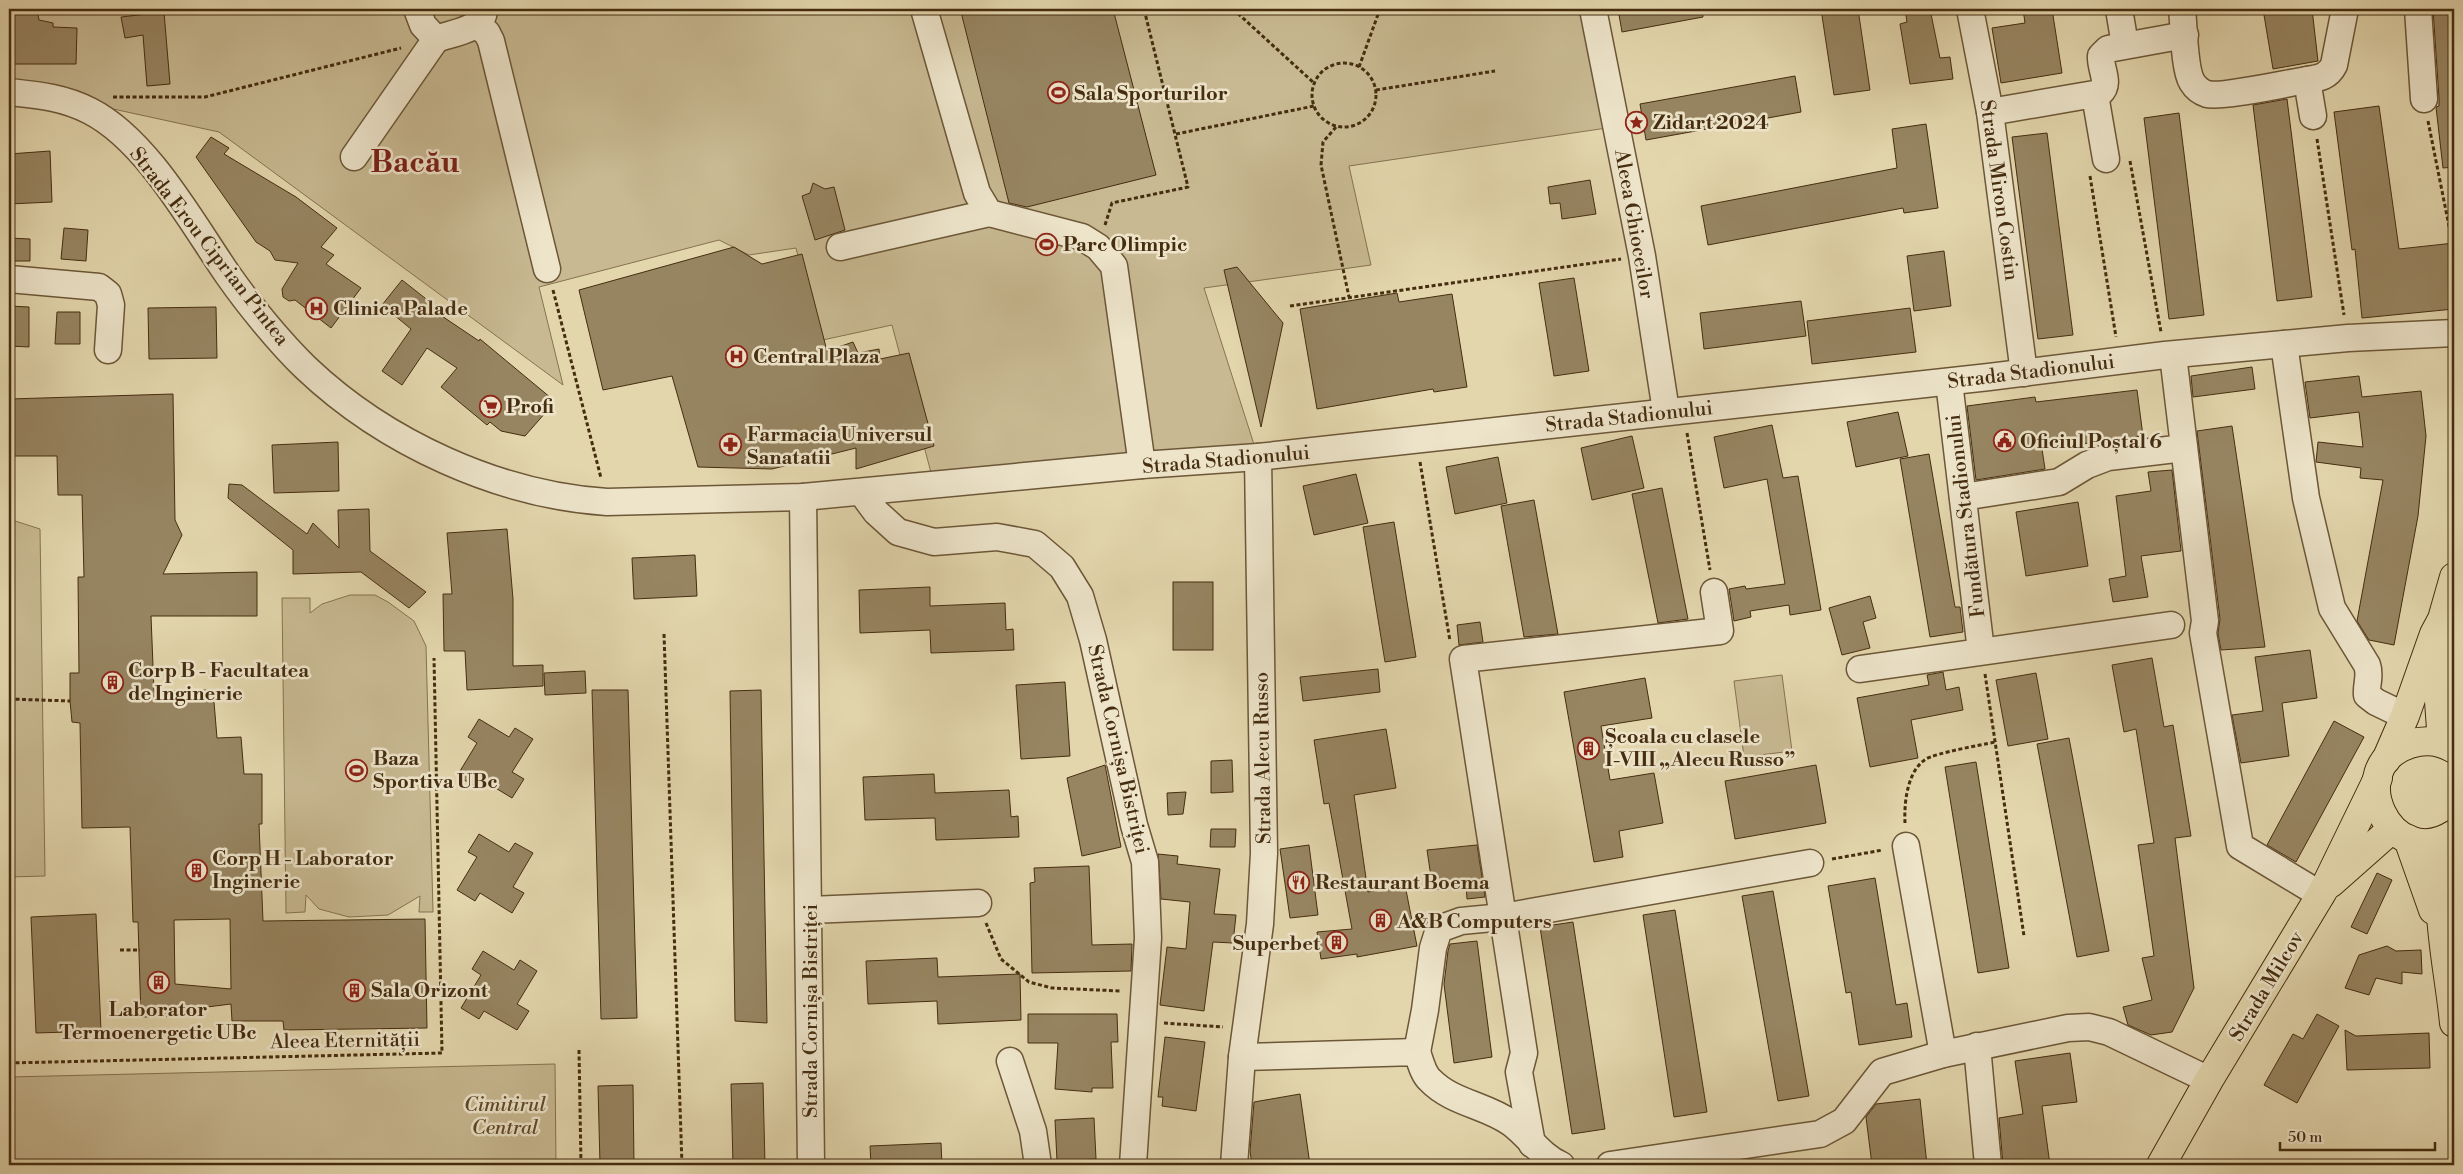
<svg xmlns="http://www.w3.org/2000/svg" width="2463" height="1174" viewBox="0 0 2463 1174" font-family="'Libre Bodoni',serif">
<rect width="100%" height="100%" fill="#e3d6ad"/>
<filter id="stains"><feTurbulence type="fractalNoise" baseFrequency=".004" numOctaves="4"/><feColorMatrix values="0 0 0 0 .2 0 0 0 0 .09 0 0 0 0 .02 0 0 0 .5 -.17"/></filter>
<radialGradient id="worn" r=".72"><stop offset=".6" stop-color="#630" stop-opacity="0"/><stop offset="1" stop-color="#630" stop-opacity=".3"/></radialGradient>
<!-- green -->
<g fill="#c8b992" stroke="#867351">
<polygon points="9,9 1588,9 1607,128 1349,166 1371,265 1204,288 1258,457 934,484 892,325 818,341 796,248 749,255 719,240 539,287 563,385 219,132 58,97 9,91"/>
<polygon points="9,519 40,529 45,876 9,877"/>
<polygon points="350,595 375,595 388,602 414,621 426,646 433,912 419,912 420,896 388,915 349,917 319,909 306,895 305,912 286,913 282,598 310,598 310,613 322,604"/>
<polygon points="1782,675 1792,751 1744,757 1734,681"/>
<polygon points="555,1064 556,1165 9,1165 9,1077"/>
</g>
<!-- building -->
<g fill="#978562" stroke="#452d10" fill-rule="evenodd">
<polygon points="9,9 37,9 39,20 53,23 53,27 77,28 76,64 9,64"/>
<polygon points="973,9 1113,9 1156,175 1027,207 1009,203 961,12"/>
<polygon points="1618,9 1702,9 1703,17 1622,32"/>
<polygon points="1821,9 1858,9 1870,90 1834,95"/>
<polygon points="1905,9 1930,9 1940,58 1950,57 1953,79 1910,84 1900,24 1907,22"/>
<polygon points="2023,9 2052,9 2062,73 2001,83 1992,28 2025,23"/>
<polygon points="2263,9 2312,9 2318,61 2273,69"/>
<polygon points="2433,9 2454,9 2454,167 2443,168 2436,107 2439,106 2439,98"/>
<polygon points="164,12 170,84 147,86 143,35 125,38 121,17"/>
<polygon points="1795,76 1801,112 1646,140 1640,104"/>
<polygon points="2287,99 2312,297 2277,301 2253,105"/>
<polygon points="2379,106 2399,249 2454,243 2454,309 2362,318 2355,249 2352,250 2334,112"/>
<polygon points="2179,113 2204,315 2169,319 2144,118"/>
<polygon points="1926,124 1938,208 1904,213 1903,208 1708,245 1701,206 1897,168 1892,129"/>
<polygon points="2047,133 2073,335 2038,339 2012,137"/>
<polygon points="211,137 229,148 224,154 296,197 337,228 321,247 334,255 326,264 361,288 331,328 295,300 289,301 283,297 282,289 298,263 275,260 270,251 256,242 196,157"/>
<polygon points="50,151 52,202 9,204 9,154"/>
<polygon points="1590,180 1596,214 1562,219 1560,203 1550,204 1548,187"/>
<polygon points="813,183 825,189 834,187 845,230 815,240 802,196 810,193"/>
<polygon points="64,228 88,230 86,261 61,259"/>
<polygon points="9,238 30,239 30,261 9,261"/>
<polygon points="734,247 762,264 802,254 827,351 853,342 858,353 879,349 880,359 909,353 934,446 856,469 856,448 772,469 698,467 672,376 603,390 579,290"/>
<polygon points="1944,251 1951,306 1914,311 1907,256"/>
<polygon points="1237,267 1283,323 1261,427 1224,270"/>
<polygon points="1574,278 1589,371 1554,376 1539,283"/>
<polygon points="402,280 430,302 427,306 479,341 480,339 551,398 546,403 546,412 525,436 501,431 490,422 487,425 441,387 457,368 427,348 402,385 382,371 411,329 382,305"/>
<polygon points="1397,293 1399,302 1452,294 1467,387 1434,392 1433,389 1317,409 1300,309"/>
<polygon points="1801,301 1806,336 1704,349 1700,313"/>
<polygon points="9,306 29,307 29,347 9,346"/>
<polygon points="216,307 217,358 149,359 148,308"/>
<polygon points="1910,308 1916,352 1812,364 1807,321"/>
<polygon points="57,312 80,312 80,344 55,344"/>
<polygon points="2252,367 2255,389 2193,397 2191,376"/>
<polygon points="2359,376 2362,397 2421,391 2426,436 2418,516 2394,645 2369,640 2357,621 2383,480 2360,478 2361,468 2316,462 2318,442 2363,447 2359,412 2310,418 2305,382"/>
<polygon points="2137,390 2143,436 2042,449 2045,469 1976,480 1967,406 2035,397 2036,402"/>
<path d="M173 394 175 520 182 535 163 574 257 572V616H151L154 691 213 690 217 738 241 737 244 774H262V824H259L263 921 425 919 427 1028 284 1030 283 1021H232L231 1004 175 1011V1016L141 1017 138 922H133L130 827 82 828 80 723 72 722 70 701V673H79L78 577H84L82 495H58L57 456H9V399ZM230 919 231 989 175 984 174 920Z"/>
<polygon points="1898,412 1908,456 1856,467 1847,422"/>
<polygon points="1772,425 1783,478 1798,476 1821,610 1790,615 1789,605 1750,611 1751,617 1734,621 1729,589 1745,586 1746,589 1785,584 1767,479 1724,488 1714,437"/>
<polygon points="2232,426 2265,647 2221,650 2218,633 2220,619 2197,431"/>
<polygon points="1632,436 1644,488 1592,500 1581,448"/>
<polygon points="338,442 339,491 274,493 272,445"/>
<polygon points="1929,454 1955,607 1960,607 1963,632 1930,637 1900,459"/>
<polygon points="1498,457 1507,503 1455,514 1446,467"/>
<polygon points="2172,470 2181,551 2141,556 2148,597 2113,602 2109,579 2126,576 2116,496 2151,491 2148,472"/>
<polygon points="1356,474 1368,523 1314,535 1303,486"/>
<polygon points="229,484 242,485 307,534 313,523 339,548 338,510 369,509 370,551 426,592 409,608 361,572 293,574 293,550 228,498"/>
<polygon points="1662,488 1688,619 1658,623 1632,494"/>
<polygon points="1534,500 1558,634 1524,637 1501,506"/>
<polygon points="2078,502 2088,566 2026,576 2016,512"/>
<polygon points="1394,522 1416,657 1385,662 1363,527"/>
<polygon points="507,529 513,599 513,666 543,665 543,686 467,690 465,651 444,651 443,594 452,594 447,533"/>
<polygon points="695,555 697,596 634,599 632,558"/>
<rect x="1173" y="582" width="40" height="68"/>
<polygon points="930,587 930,606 1005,603 1006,630 1013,629 1014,650 931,653 930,630 860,633 859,590"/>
<polygon points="1870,596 1876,618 1863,622 1870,648 1842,655 1829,608"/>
<polygon points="1480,622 1483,642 1459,645 1457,625"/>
<polygon points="2310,650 2317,698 2282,703 2289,756 2241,763 2232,715 2263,711 2255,657"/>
<polygon points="2152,658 2164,727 2173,725 2191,836 2175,838 2194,988 2172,1032 2151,1035 2128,1025 2123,1007 2152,1000 2142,958 2154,956 2138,845 2154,843 2136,729 2124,732 2112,665"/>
<polygon points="1378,669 1380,692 1303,701 1300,677"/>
<polygon points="585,671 586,693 545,695 544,673"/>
<polygon points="1943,672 1946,690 1959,687 1963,710 1911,720 1918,758 1870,767 1857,698 1929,685 1927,675"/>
<polygon points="2036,673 2048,739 2008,746 1996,680"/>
<polygon points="1645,678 1652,718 1601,726 1610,780 1654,773 1663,823 1619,831 1623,857 1594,862 1564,692"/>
<polygon points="1065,682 1070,756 1021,759 1016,685"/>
<polygon points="592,690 628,690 637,1018 601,1019"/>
<polygon points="761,690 767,1023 735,1021 730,691"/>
<polygon points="479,719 509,737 515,728 533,739 512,772 524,779 512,798 479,778 475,786 457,776 477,743 468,737"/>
<polygon points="2334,721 2364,737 2296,862 2267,845"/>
<polygon points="1386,729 1396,788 1354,795 1368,892 1405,885 1417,946 1357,957 1357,954 1321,959 1317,932 1352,929 1329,803 1324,804 1314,740"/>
<polygon points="2069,738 2109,951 2077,957 2037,744"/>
<polygon points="1232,760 1233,792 1211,793 1211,761"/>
<polygon points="1976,762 2009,968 1978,973 1945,767"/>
<polygon points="1105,765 1121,847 1082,856 1067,778"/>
<polygon points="1816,765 1826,823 1735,839 1725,781"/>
<polygon points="934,774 935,793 1009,790 1011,817 1018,816 1019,837 936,840 935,818 865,820 863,777"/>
<polygon points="1186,792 1183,814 1168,815 1167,793"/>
<polygon points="1211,829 1236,829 1235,847 1210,847"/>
<polygon points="479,834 509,852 515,843 533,853 513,887 524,893 512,913 480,893 475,901 457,890 477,857 468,852"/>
<polygon points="1309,845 1318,915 1290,918 1280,849"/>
<polygon points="1477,845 1485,897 1467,899 1466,885 1433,890 1427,850"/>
<polygon points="1158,854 1178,856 1177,864 1220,869 1214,914 1236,915 1233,943 1213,942 1204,1011 1160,1005 1167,947 1186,949 1190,902 1161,899"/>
<polygon points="1089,866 1092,945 1132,944 1131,971 1032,973 1030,883 1035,882 1034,868"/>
<polygon points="2377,873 2392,880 2367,934 2351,927"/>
<polygon points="1875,878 1896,1005 1907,1003 1912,1037 1859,1045 1851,992 1846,993 1828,886"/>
<polygon points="1773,891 1809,1096 1778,1101 1742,896"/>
<polygon points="1675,910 1707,1112 1674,1117 1643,915"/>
<polygon points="96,914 101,1031 36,1033 31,917"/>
<polygon points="1573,922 1605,1129 1572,1134 1540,927"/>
<polygon points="1477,941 1492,1057 1454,1063 1444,984 1448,951 1450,944"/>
<polygon points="2387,946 2396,951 2421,950 2422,974 2402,972 2402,984 2376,978 2369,995 2345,988 2359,955"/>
<polygon points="483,951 514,970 520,960 537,971 517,1004 529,1011 517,1030 484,1011 479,1019 461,1008 481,975 472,969"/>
<polygon points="937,958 938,977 1020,974 1021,1020 938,1024 937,1001 868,1004 866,961"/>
<polygon points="1028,1014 1117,1014 1118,1042 1111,1042 1113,1088 1092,1088 1092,1092 1055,1089 1058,1043 1028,1043"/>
<polygon points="2317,1014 2339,1026 2297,1103 2264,1085 2293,1034 2303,1039"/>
<polygon points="2345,1030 2356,1036 2429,1033 2430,1068 2347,1070"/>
<polygon points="1165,1037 1205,1042 1196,1111 1162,1106 1163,1097 1158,1097"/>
<polygon points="2070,1053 2077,1102 2042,1106 2050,1165 2003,1165 1999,1118 2023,1114 2015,1061"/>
<polygon points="763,1083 765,1165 733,1165 731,1084"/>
<polygon points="633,1085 634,1165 600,1165 598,1086"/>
<polygon points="1300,1094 1310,1165 1252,1165 1250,1151 1254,1102"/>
<polygon points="1920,1099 1927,1165 1872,1165 1866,1117 1876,1104"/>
<polygon points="1094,1118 1096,1159 1057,1161 1055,1120"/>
<polygon points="941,1143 942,1165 871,1165 870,1146"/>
</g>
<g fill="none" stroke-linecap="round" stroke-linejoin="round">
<defs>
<g id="minor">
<polyline points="417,9 423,25 436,39"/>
<polyline points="924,9 977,193 989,213 1082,237 1098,247 1114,266 1142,465"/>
<polyline points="1593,9 1642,256 1666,411"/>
<polyline points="1970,9 1990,112 2024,373"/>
<polyline points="2119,9 2125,45"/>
<path d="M2182 9C2184 26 2184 69 2192 82 2195 87 2201 92 2207 94 2221 98 2288 83 2307 80"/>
<polyline points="2418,9 2424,99"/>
<polyline points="477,25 487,33 491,41 547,269"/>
<path d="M436 39C452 33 484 30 484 9"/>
<path d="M9 92C37 95 63 97 90 111 147 140 192 223 228 275 249 305 280 343 306 368 385 443 499 495 607 502L803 497 1142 465 1258 457 1989 377 2165 355 2348 338 2454 333"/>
<polyline points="2095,95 2106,159"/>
<path d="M1990 112 2100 93C2111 83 2100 69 2101 56L2108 49 2185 35"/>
<path d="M2313 116 2307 80C2319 78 2328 77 2334 65L2345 9"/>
<polyline points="354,157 436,39"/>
<polyline points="840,247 989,213"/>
<polyline points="9,279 99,287 108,294 111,305 108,350"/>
<path d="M2284 344 2306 498 2332 608 2367 665C2371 676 2366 684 2367 695L2376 702 2405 716"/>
<polyline points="2173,355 2205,621 2203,633 2240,846 2321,895"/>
<polyline points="1949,382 1981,651"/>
<polyline points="862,493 876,512 898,532 934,542 997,537 1035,544 1062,567 1080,596 1093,640 1134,825 1145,862 1148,938 1133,1165"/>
<polyline points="803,497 811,1165"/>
<polyline points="1963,497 2059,482 2087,465 2108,457 2184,448"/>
<polyline points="1860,669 2171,625"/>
<polyline points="1906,846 1943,1054"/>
<polyline points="810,910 978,903"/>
<polyline points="1977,1046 1988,1165"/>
<polyline points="1417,1052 1425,1010 1433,948 1439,929 1461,921 1503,917 1810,863"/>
<path d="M1242 1057 1417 1052C1420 1060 1423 1074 1430 1080 1452 1103 1486 1105 1511 1123 1529 1136 1540 1156 1561 1165"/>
<polyline points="1010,1061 1033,1131 1038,1165"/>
<polyline points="1532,1144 1519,1072 1524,1053 1463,659 1720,631 1714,592"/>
<polyline points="1234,1165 1242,1057 1260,924 1264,853 1258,457"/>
<polyline points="1610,1165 1820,1134 1844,1121 1882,1072 1943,1054 2068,1028 2089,1027 2109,1032 2209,1080"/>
</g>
<g id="major">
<polyline points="2442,743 2439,701 2446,642 2445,632"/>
<path d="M2454 749C2441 741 2425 739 2410 744 2340 766 2390 875 2454 834"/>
<polyline points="2386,760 2405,716 2434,634 2442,619 2454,577"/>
<polyline points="2408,839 2433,910"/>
<path d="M2447 839C2431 901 2448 961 2454 1023"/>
<polyline points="2331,883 2392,829"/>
<polyline points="2161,1165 2209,1080 2323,891 2378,778"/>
</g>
</defs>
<!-- minor casing -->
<use href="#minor" stroke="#6c5737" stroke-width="29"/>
<!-- major casing -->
<use href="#major" stroke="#452d10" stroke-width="30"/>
<!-- path -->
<g stroke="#452d10" stroke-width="3" stroke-dasharray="4 2.5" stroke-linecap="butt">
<polyline points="1233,9 1314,83"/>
<circle cx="1344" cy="95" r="32"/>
<polyline points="1359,67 1380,9"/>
<polyline points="1376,90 1495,71"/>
<polyline points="113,97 205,97 401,48"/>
<polyline points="2428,121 2449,226 2454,225"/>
<polyline points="1336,127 1323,142 1321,165 1349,297"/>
<polyline points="1176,134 1314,106"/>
<polyline points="2317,139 2344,315"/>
<polyline points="2130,161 2161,332"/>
<polyline points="2090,176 2116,337"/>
<polyline points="1105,225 1112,203 1188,187 1144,9"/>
<polyline points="553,290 601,478"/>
<polyline points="1290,306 1621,259"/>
<polyline points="1687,433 1710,570"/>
<polyline points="1420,462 1450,641"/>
<polyline points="664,634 682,1165"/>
<polyline points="1985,674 2024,936"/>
<polyline points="9,699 70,701"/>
<path d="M1905 823C1904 803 1907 771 1926 759 1936 753 1981 745 1995 742"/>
<polyline points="1832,859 1883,850"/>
<polyline points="986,923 1001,959 1029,982 1052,988 1121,991"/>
<polyline points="120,950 140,950"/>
<polyline points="1164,1023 1223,1027"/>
<polyline points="579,1050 581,1165"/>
<polyline points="9,1063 442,1053 434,658"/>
</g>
<!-- minor -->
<use href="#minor" stroke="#ede4ca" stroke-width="26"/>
<!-- major -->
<use href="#major" stroke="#e3d6ad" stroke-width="28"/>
</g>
<!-- icons -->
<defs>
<symbol id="stadium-ring" viewBox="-11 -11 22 22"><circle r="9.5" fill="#ede4ca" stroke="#8f2418" stroke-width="1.5"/><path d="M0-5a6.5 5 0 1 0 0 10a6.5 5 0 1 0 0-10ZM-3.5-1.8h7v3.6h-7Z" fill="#8f2418"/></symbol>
<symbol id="sight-ring" viewBox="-11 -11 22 22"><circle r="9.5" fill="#ede4ca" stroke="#8f2418" stroke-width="1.5"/><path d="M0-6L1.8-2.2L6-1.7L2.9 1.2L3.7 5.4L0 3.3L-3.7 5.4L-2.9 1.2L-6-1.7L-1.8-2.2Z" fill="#8f2418"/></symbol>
<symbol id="hospital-ring" viewBox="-11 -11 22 22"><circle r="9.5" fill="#ede4ca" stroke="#8f2418" stroke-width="1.5"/><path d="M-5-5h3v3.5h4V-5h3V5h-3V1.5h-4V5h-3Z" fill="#8f2418"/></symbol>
<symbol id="supermarket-ring" viewBox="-11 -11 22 22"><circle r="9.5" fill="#ede4ca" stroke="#8f2418" stroke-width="1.5"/><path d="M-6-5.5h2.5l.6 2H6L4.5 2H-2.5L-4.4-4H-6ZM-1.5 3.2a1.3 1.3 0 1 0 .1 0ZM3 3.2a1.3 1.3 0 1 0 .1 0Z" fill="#8f2418"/></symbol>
<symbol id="civic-ring" viewBox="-11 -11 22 22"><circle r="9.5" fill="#ede4ca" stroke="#8f2418" stroke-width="1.5"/><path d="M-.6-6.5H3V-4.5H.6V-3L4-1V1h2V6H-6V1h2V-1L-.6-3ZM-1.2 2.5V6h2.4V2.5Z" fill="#8f2418"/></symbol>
<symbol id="pharmacy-ring" viewBox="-11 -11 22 22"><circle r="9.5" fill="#ede4ca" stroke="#8f2418" stroke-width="1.5"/><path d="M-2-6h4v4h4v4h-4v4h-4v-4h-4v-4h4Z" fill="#8f2418"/></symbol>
<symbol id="building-ring" viewBox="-11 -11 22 22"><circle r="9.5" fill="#ede4ca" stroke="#8f2418" stroke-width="1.5"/><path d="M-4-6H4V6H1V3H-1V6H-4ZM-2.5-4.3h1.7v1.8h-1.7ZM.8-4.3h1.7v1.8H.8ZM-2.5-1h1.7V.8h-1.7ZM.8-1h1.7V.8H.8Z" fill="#8f2418"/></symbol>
<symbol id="restaurant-ring" viewBox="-11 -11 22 22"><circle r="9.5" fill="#ede4ca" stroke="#8f2418" stroke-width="1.5"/><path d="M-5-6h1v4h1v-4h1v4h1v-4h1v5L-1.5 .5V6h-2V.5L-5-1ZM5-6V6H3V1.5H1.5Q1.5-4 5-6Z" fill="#8f2418"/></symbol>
</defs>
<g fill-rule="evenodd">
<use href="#stadium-ring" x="1046" y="80" width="25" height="25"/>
<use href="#sight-ring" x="1624" y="110" width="25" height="25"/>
<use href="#stadium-ring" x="1034" y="232" width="25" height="25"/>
<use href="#hospital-ring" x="304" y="296" width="25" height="25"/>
<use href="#hospital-ring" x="724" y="344" width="25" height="25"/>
<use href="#supermarket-ring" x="478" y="394" width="25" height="25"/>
<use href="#civic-ring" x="1992" y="428" width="25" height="25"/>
<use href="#pharmacy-ring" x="718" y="432" width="25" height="25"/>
<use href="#building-ring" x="100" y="670" width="25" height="25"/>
<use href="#building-ring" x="1576" y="736" width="25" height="25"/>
<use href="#stadium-ring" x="344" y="758" width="25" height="25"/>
<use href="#building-ring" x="184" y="858" width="25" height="25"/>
<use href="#restaurant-ring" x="1286" y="870" width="25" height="25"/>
<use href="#building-ring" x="1368" y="908" width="25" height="25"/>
<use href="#building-ring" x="1324" y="930" width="25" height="25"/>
<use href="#building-ring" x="146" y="970" width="25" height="25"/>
<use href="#building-ring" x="342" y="978" width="25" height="25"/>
</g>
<g text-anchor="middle" stroke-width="5" stroke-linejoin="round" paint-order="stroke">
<!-- poi labels -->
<g font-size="20" font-weight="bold" fill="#452d10" stroke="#ede4ca" text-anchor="start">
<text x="1074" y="100">Sala Sporturilor</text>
<text x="1653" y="129">Zidart 2024</text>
<text x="1063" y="251">Parc Olimpic</text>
<text x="333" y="315">Clinica Palade</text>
<text x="753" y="363">Central Plaza</text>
<text x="506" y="413">Profi</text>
<text x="747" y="441">Farmacia Universul<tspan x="747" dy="23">Sanatatii</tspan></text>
<text x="2020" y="448">Oficiul Poștal 6</text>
<text x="128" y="677">Corp B - Facultatea<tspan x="128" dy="23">de Inginerie</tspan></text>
<text x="1605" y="743">Școala cu clasele<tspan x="1605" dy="23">I-VIII „Alecu Russo”</tspan></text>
<text x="373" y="765">Baza<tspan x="373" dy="23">Sportiva UBc</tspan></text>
<text x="212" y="865">Corp H - Laborator<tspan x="212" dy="23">Inginerie</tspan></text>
<text x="1315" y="889">Restaurant Boema</text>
<text x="1397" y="928">A&amp;B Computers</text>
<text x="1320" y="950" text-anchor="end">Superbet</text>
<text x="371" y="997">Sala Orizont</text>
<text x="158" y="1016" text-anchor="middle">Laborator<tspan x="158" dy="23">Termoenergetic UBc</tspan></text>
</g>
<!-- street labels -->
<g font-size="20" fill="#452d10" stroke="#ede4ca">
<text transform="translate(2000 190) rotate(82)" y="7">Strada Miron Costin</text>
<text transform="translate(1635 224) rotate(80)" y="7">Aleea Ghioceilor</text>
<text transform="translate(210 246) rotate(52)" y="7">Strada Erou Ciprian Pintea</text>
<text transform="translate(2031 371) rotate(-7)" y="7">Strada Stadionului</text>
<text transform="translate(1629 416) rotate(-6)" y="7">Strada Stadionului</text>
<text transform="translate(1226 459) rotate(-5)" y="7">Strada Stadionului</text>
<text transform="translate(1965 516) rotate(-97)" y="7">Fundătura Stadionului</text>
<text transform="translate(1119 749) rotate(77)" y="7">Strada Cornișa Bistriței</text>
<text transform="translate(1262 758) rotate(-91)" y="7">Strada Alecu Russo</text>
<text transform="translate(2266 986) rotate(-59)" y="7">Strada Milcov</text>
<text transform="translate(810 1011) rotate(-90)" y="7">Strada Cornișa Bistriței</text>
<text transform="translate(345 1040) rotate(-1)" y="7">Aleea Eternității</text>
</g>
<!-- park labels -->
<g font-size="20" font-style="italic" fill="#5f492a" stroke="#ede4ca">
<text x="505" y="1111">Cimitirul<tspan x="505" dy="23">Central</tspan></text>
</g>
<!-- town labels -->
<g font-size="30" font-weight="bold" fill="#7a1f14" stroke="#ede4ca">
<text x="415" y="172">Bacău</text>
</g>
</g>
<!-- margin -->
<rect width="2463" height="1174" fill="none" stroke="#e3d6ad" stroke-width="30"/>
<rect x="10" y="10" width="2443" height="1154" fill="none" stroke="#452d10" stroke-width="2.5"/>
<rect x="15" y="15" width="2433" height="1144" fill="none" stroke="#452d10"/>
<!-- scale -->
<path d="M2280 1142v8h155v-8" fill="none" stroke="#452d10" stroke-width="2.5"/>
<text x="2288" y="1142" font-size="15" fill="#452d10" stroke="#ede4ca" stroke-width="4" paint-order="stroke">50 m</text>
<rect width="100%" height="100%" filter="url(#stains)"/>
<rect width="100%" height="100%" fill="url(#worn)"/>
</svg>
